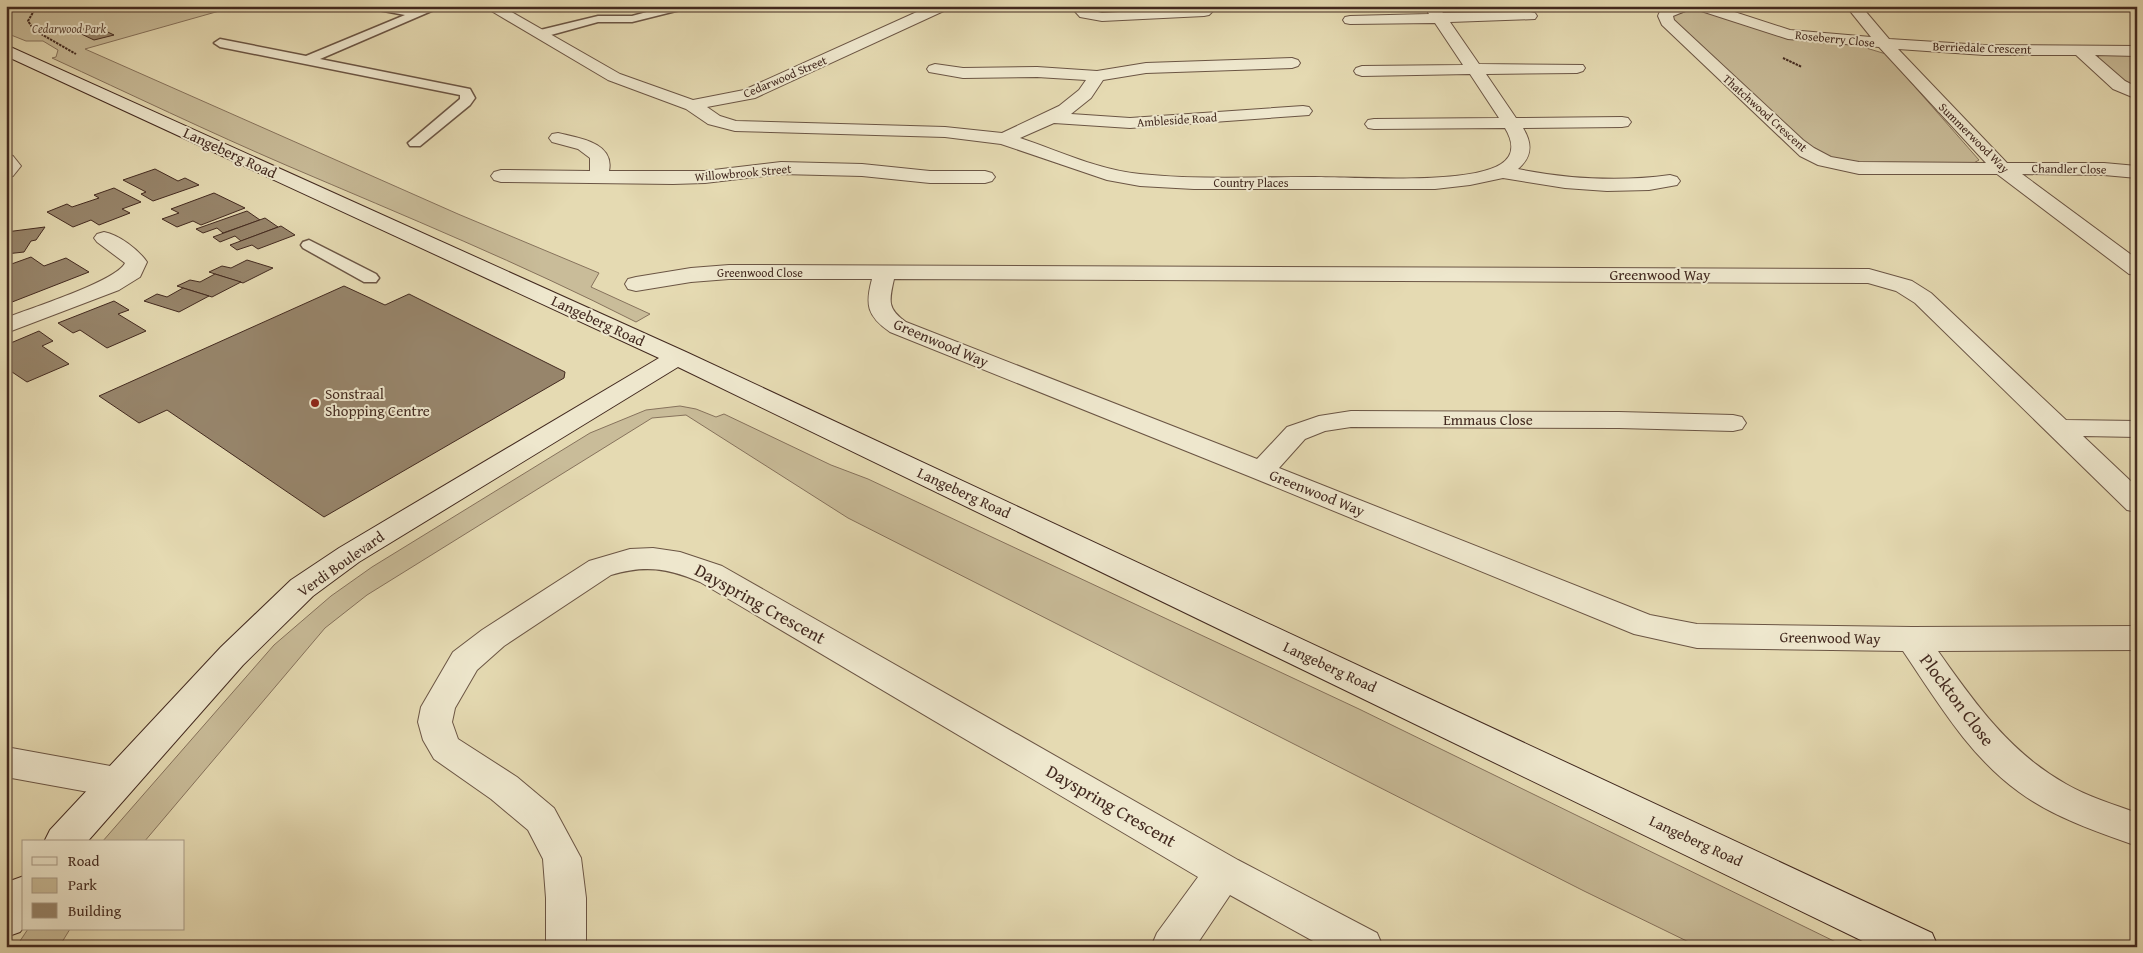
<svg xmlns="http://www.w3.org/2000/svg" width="2143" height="953" viewBox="0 0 2143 953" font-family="'Gentium Book Plus',serif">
<rect width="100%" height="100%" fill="#e5dab2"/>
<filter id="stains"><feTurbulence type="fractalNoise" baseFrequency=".004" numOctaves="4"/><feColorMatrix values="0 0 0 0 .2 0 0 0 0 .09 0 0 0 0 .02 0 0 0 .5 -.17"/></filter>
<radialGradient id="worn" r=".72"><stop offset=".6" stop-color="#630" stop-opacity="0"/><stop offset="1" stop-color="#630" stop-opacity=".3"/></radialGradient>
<!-- green -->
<g fill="#c9bc99" stroke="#86725c">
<path d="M6 6H237L85 49 458 214 599 273 591 287 650 314 636 322C522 264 405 216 288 166 209 132 130 94 52 58L56 57 58 50 43 41H26L6 33Z"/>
<polygon points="1084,6 1203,6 1203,7 1202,8 1095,14"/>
<polygon points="1691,10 1701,11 1853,44 1886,54 1979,160 1972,164 1854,164 1818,154 1674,22 1673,17 1675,15"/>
<polygon points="2101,54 2137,54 2137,91 2097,58"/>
<polygon points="680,406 696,409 716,417 724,414 831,465 868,479 1359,709 1846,947 1699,947 1584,891 848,518 686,415 652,418 367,595 325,628 144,842 102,842 274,645 331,596 372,567 590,433 646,410"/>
<polygon points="28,929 70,929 59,947 16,947"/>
</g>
<!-- building -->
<g fill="#97856b" stroke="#42291f">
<polygon points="95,26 114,35 94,40 75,31"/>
<polygon points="155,169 178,181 185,178 199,185 153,201 141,194 146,192 123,180"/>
<polygon points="114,188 141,202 122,209 130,213 99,225 91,220 73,227 47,212 67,204 72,207 99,198 94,195"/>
<polygon points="214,193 245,208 201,225 193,221 177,227 162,219 179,213 171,209"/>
<polygon points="247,211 260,220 223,233 217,228 203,233 196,229"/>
<polygon points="265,218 278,227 241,241 235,236 220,242 213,237"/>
<polygon points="281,226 295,235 258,249 252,245 237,250 230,245"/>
<polygon points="45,227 36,240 31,241 24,252 6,254 6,232"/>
<polygon points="31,257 44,266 66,258 89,272 7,304 6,266"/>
<polygon points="247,260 273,268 243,283 209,272 222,266 231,268"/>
<polygon points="215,274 241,282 212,297 177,286 190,280 200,282"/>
<polygon points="344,286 385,305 409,294 565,372 564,378 324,517 167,410 139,423 99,396"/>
<polygon points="183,288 209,296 179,312 144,301 157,294 167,297"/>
<polygon points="114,301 129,310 118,314 146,331 107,348 80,330 73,333 58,323"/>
<polygon points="39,331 53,341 42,346 69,364 27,382 6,368 6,345"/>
</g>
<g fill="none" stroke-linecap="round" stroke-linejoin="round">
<defs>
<g id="lane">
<polygon points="368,6 393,6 417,11 428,6 443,6 320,59 470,89 475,98 470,105 420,146 410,146 408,143 460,99 460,95 220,47 214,43 220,39 306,56 405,15 373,9"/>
<polygon points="669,6 689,6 688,8 632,22 598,22 540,38 534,34 536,31 598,16 632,16"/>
<polygon points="309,240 376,274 379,278 376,282 364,282 303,248 301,245 303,242"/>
</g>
<g id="street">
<path d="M483 6H501L620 74 693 100 744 90 930 6H950L948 9 755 98 707 107 720 116 736 121 945 127 1002 133 1059 106 1079 90 1086 80 1037 77 963 78 929 72 927 69 929 66 935 64 963 68 1037 67 1097 71 1146 63 1292 58 1298 60 1300 63 1298 66 1292 68 1146 73 1103 80 1091 98 1071 114 1130 118 1303 106 1309 107 1312 111 1309 115 1130 128 1054 123 1020 138C1059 151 1099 170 1140 174 1197 180 1256 177 1314 177 1356 177 1468 185 1501 164 1515 155 1513 141 1505 128L1374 129 1368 128 1365 124 1368 120 1374 119 1499 118 1470 74 1362 76 1356 74 1354 71 1356 68 1362 66 1463 65 1435 23 1350 24 1345 23 1343 20 1345 17 1350 16 1429 14 1424 6H1438L1443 13 1530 12 1535 13 1537 16 1535 19 1450 22 1479 64 1583 65 1585 68 1583 71 1577 73 1486 74 1516 118 1622 117 1628 118 1631 122 1628 126 1622 127 1523 128C1533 144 1532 157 1518 169 1569 179 1619 182 1670 175L1677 177 1680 181 1677 185 1649 190 1607 191 1565 188 1503 178 1470 185 1435 189H1194L1140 186 1107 180 1001 144 945 137 735 131 708 124 686 109 608 80Z"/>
<polygon points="1070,6 1086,6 1090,10 1102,13 1218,6 1209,15 1204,16 1102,21 1080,17"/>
<path d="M1671 6H1692L1690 9 1673 16 1674 20 1803 140 1814 148 1831 157 1859 162 1986 163 1879 47 1788 39 1695 9 1693 6H1716L1790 30 1871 37 1846 6H1861L1889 39 1984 45 2137 46V56L2095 55 2125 81 2137 87V99L2113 89 2076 55H1984L1898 49 2007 163H2104L2137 166V178L2104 175 2022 174 2137 259V275L2129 274 1997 174H1859L1818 165 1800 156 1662 25 1658 16C1660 9 1664 9 1671 6Z"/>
<path d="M558 133C578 138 615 142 609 171H705L781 162 862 164 930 171H985L992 173 995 177 992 181 985 183H930L862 176 781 174 705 183 673 184 501 182 494 180 491 176 494 172 501 170 590 171V158L578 149 552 142 549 138 552 134Z"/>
<polygon points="6,154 13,156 21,166 13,176 6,178"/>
<path d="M104 232C119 235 138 249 147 262L140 277 119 290 6 333V318C28 309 117 281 125 263L97 242 94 238 97 234Z"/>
<path d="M729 265 1869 269 1912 281 1931 293 2066 420 2137 421V437L2083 436 2137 487V512L2127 510 1915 303 1896 291 1868 283 894 279C889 301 887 309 906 322L1257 459 1287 427 1319 416 1351 411 1619 412 1733 415 1742 417 1746 423 1742 429 1733 431 1619 428 1351 427 1325 431 1305 439 1279 468 1650 615 1697 624 1912 627 2137 626V650L1938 651C1974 702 2010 753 2066 784 2088 797 2113 804 2137 813V846C2097 832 2053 817 2019 792 1969 756 1937 701 1903 651L1697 648 1634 634 1251 477 890 332C867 316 865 305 872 279H729L691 282 636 291 628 289 625 284 628 279 636 277 691 268Z"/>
<path d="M653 548 680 552 722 566 1238 860 1377 933 1383 947H1324L1230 895 1195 947H1151L1157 933 1198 877 700 582C667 568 645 565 611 575L504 646 477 670 455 708 452 722 458 739 517 777 554 808 581 858 586 898V947H546V898L543 859 528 830 491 799 434 759 423 740 418 722 421 707 453 652 482 630 589 561 630 549Z"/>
<polygon points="6,747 116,767 129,771 134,782 129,793 116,797 6,777"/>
</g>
<g id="secondary">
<polygon points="6,45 686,352 1932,933 1938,947 1875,947 678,367 359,562 313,596 243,665 87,842 44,842 50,830 221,647 291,580 339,548 659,358 6,56"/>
<polygon points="24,876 24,927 20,932 6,937 6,887 10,881"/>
</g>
</defs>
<!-- lane casing -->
<use href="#lane" stroke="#6b5544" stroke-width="3"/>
<!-- street casing -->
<use href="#street" stroke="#6b5544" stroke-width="2"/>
<!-- secondary casing -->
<use href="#secondary" stroke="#42291f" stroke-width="2"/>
<!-- path -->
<g stroke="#42291f" stroke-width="2" stroke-dasharray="2.5 1" stroke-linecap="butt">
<polyline points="40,6 35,9 28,21 34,30 76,54"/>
<polyline points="1783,58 1802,67"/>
</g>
<!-- lane -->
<use href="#lane" fill="#eee7cd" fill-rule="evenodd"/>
<!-- street -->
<use href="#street" fill="#eee7cd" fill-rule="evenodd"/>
<!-- secondary -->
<use href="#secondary" fill="#eee7cd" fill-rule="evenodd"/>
</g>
<!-- markers -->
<circle fill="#8f2418" stroke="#eee7cd" stroke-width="2" cx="315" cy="403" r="5"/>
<g text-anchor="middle" stroke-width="4" stroke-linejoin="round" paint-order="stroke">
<!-- far-park labels -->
<g font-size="12" font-style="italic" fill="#5d4637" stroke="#eee7cd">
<text x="69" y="33">Cedarwood Park</text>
</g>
<!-- far-street labels -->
<g font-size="12" fill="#42291f" stroke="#eee7cd">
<text transform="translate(1835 39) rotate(6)" y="4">Roseberry Close</text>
<text transform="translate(1982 48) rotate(2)" y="4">Berriedale Crescent</text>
<text transform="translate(785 77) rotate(-23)" y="4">Cedarwood Street</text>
<text transform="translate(1765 113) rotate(42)" y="4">Thatchwood Crescent</text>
<text transform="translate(1177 120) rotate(-4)" y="4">Ambleside Road</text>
<text transform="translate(1974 138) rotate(45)" y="4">Summerwood Way</text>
<text transform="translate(2069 169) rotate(1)" y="4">Chandler Close</text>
<text transform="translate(743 173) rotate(-5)" y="4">Willowbrook Street</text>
<text x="1251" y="187">Country Places</text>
<text x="760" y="277">Greenwood Close</text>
</g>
<!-- street labels -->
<g font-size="15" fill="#42291f" stroke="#eee7cd">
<text transform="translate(230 153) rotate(25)" y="5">Langeberg Road</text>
<text x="1660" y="280">Greenwood Way</text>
<text transform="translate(598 321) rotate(25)" y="5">Langeberg Road</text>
<text transform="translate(941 343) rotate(23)" y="5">Greenwood Way</text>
<text x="1488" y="425">Emmaus Close</text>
<text transform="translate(964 493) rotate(25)" y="5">Langeberg Road</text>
<text transform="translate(1317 493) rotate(22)" y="5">Greenwood Way</text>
<text transform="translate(341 564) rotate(-35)" y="5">Verdi Boulevard</text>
<text transform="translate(1830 638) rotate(1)" y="5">Greenwood Way</text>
<text transform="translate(1330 667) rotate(25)" y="5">Langeberg Road</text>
<text transform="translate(1696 841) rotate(25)" y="5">Langeberg Road</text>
</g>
<!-- poi labels -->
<g font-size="15" fill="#42291f" stroke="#eee7cd" text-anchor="start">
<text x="325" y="399">Sonstraal<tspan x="325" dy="17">Shopping Centre</tspan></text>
</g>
<!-- near-street labels -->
<g font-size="18" fill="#42291f" stroke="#eee7cd">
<text transform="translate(760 604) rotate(29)" y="6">Dayspring Crescent</text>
<text transform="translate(1957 700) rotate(53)" y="6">Plockton Close</text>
<text transform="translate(1111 806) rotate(30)" y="6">Dayspring Crescent</text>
</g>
</g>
<!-- margin -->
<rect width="2143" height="953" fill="none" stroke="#e5dab2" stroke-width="25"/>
<rect x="8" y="8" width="2128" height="938" fill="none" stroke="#42291f" stroke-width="2.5"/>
<rect x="12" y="12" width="2118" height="928" fill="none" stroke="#42291f"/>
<!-- legend -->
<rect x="22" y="840" width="162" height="90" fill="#eee7cd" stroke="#a99b87"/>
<rect x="32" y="857" width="25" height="8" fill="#eee7cd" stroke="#a99b87"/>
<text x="68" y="866" font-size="15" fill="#42291f">Road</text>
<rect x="32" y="878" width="25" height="15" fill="#c9bc99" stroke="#a99b87"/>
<text x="68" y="890" font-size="15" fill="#42291f">Park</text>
<rect x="32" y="903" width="25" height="15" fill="#97856b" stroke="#a99b87"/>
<text x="68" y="916" font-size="15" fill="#42291f">Building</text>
<rect width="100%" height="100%" filter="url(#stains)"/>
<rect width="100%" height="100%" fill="url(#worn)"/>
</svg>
